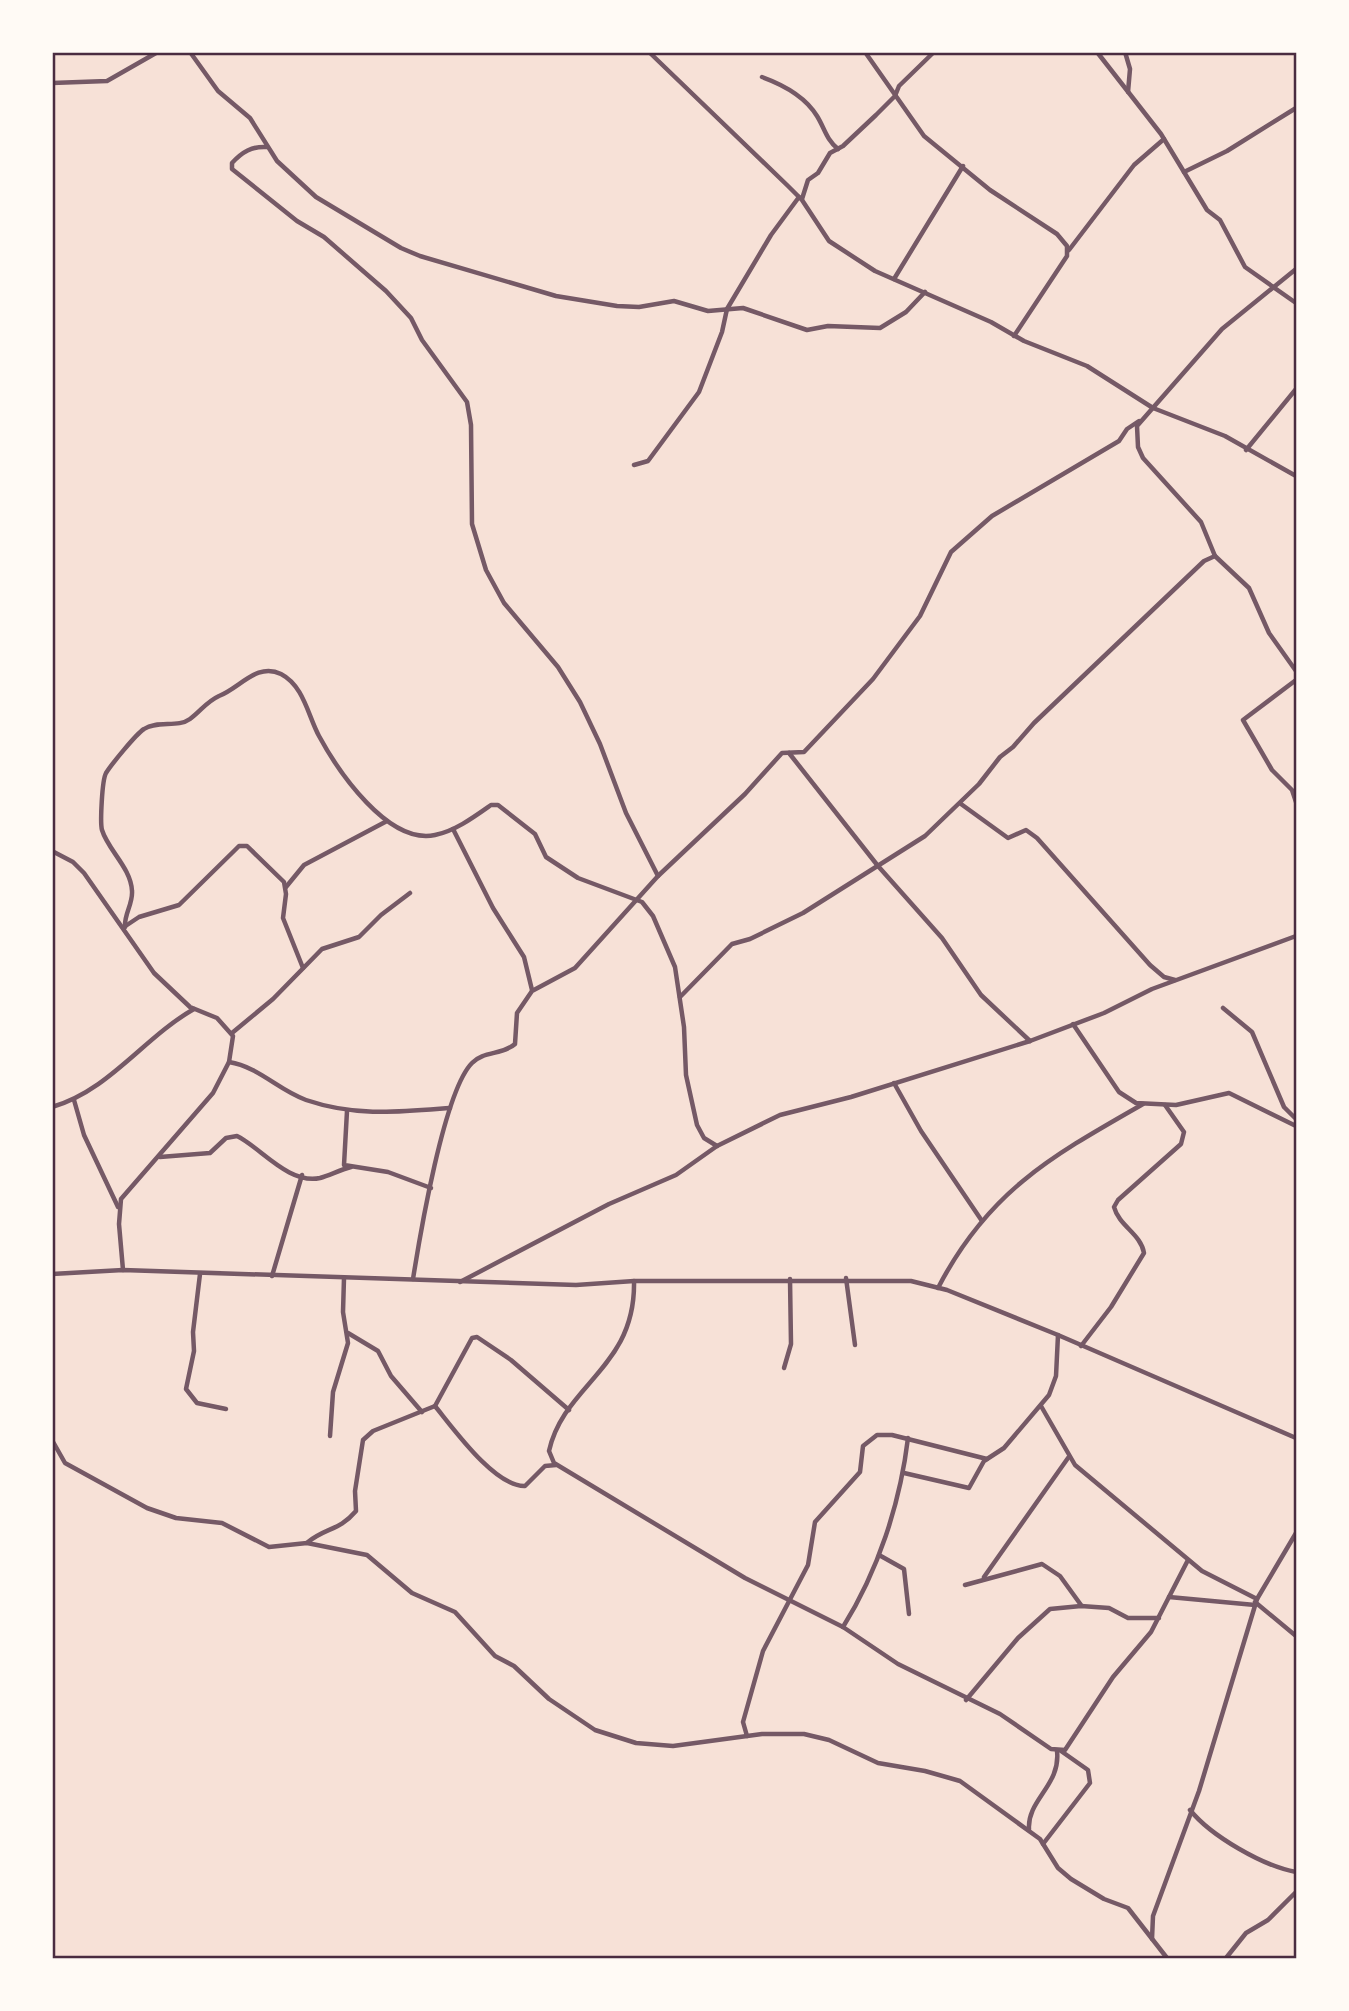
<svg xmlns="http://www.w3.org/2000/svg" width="1349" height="2011" viewBox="0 0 1349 2011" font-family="Montserrat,sans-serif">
<rect width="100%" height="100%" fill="#f7e1d7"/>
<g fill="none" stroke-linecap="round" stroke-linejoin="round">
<!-- minor -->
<g stroke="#755966" stroke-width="4.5">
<polyline points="190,52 218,91 250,118 277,161 316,197 401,248 420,256 556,296 617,306 639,307 674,301 708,311 743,308 807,330 828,326 880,328 906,312 925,292"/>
<polyline points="649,52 788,186 802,200 829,241 875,271 991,322 1024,341 1087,366 1153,408 1225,436 1296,476"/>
<polyline points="865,52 924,136 990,190 1057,234 1067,246 1067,256 1014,336"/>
<polyline points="1097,52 1161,134 1207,210 1220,220 1245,267 1296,303"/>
<polyline points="1125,52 1130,69 1128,92"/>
<path d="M762 77C784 85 805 96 817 116 825 129 826 139 838 149"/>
<polyline points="52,83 107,81 156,53"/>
<path d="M267 147C252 146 242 152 232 163V169L297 221 324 237 386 291 411 318 422 340 467 402 471 425 472 524 486 570 504 603 558 667 580 702 600 744 626 813 658 876"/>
<polyline points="1184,172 1227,151 1296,108"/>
<polyline points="802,199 808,180 818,173 830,153 843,146 876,115 895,96 899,86 934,52"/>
<polyline points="1069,250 1134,165 1164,139"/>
<polyline points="1296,269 1222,329 1137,426 1138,447 1143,458 1201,522 1215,556 1249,588 1269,633 1296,671"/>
<polyline points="894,279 963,166"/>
<polyline points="1246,450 1296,389"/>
<polyline points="634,465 648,461 699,392 722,332 727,309 771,235 799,197"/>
<polyline points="1296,680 1243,720 1272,770 1292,790 1296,802"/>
<polyline points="789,753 878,866 942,938 981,995 1030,1041"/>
<polyline points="961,804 1008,838 1026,830 1037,838 1150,965 1164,977 1175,980"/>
<polyline points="453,829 493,908 524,957 532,990"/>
<polyline points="52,851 73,862 84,873 154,973 190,1007 217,1018 233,1036 229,1062 213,1093 121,1199 119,1224 123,1270"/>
<polyline points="286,887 304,865 387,821"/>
<polyline points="124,927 139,917 179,905 234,851 239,846 247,846 284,882 286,894 283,918 303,968"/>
<path d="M125 927C124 914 133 904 132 891 131 868 108 850 102 830 100 823 102 780 106 773 111 765 136 734 144 729 157 720 178 728 190 719 201 711 206 702 219 696 240 688 257 662 281 674 304 686 308 716 319 736 338 771 388 845 435 835 455 831 474 817 491 805H498L535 834 546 857 578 878 642 902 653 916 675 967 684 1027 686 1075 697 1125 704 1138 717 1146"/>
<polyline points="680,997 732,944 750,939 803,913 925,836 979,784 1000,757 1013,747 1034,723 1204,561 1215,556"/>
<polyline points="1223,1008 1252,1032 1284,1107 1295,1118"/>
<polyline points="1073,1024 1119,1092 1136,1103 1176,1105 1229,1093 1296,1126"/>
<polyline points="232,1033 273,999 322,949 359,937 381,915 410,893"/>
<path d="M229 1062C259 1067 278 1090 306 1100 356 1117 399 1112 450 1108"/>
<polyline points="894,1083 921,1131 982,1221"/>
<polyline points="74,1100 84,1135 118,1207"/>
<path d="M52 1107C110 1090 143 1038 194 1009"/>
<polyline points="347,1111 344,1165 388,1172 431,1188"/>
<path d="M160 1157 210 1153 226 1138 237 1136C260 1147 289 1185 320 1178 330 1175 340 1170 351 1167"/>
<polyline points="52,1274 123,1270 576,1285 634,1281 911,1281 947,1290 1058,1335 1296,1438"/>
<polyline points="200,1274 193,1332 194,1351 186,1389 197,1403 226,1409"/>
<polyline points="272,1276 302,1175"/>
<polyline points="846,1278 855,1345"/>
<path d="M413 1279C420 1235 444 1091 472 1063 483 1051 503 1055 515 1044L517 1013 532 991 575 968 658 876 745 794 782 753 804 752 873 679 920 616 951 552 992 516 1119 441 1127 429 1139 421"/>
<path d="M634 1281C636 1368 564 1384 549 1451L554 1463 745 1578 843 1627 898 1664 1000 1714 1051 1749 1065 1750 1113 1677 1151 1632 1188 1560"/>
<polyline points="460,1282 609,1204 676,1175 717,1146 780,1115 851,1097 1030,1041 1104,1013 1152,989 1296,936"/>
<path d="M938 1288C988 1191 1052 1156 1143 1104"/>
<polyline points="348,1333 378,1351 391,1376 422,1412"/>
<path d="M1081 1346 1111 1307 1144 1253C1141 1234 1119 1226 1114 1207L1118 1200 1181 1144 1184 1132 1165 1105"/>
<polyline points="784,1368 791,1344 790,1279"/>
<path d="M435 1406C453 1428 495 1487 525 1486L545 1466 556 1465"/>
<polyline points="1041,1406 1075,1465 1202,1571 1257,1599"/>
<polyline points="330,1436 333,1392 348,1343 343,1312 344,1278"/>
<polyline points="52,1440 65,1463 147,1508 176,1518 222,1523 269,1547 307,1543 367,1555 412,1593 455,1612 495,1656 514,1666 549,1699 595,1730 636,1743 673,1746 762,1734 804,1734 829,1740 878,1763 925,1771 960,1781 1040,1839 1058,1868 1071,1879 1104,1899 1128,1908 1167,1958"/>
<polyline points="904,1473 969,1488 984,1461 1004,1448 1049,1395 1056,1376 1058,1335"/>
<path d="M308 1542C327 1527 339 1531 356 1511L355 1491 363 1440 373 1431 435 1406 472 1338 477 1337 511 1360 569 1410"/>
<polyline points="879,1555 904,1569 909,1614"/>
<polyline points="984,1577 1068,1458"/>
<polyline points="965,1585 1042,1564 1060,1576 1081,1605"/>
<polyline points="1169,1597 1255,1605"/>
<polyline points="1255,1602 1296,1636"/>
<path d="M843 1627C878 1571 900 1504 908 1438"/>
<polyline points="966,1700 1018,1638 1050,1609 1081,1606 1109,1608 1128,1618 1159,1618"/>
<polyline points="747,1736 743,1722 763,1651 808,1565 815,1522 860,1472 863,1446 877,1435 892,1435 987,1459"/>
<path d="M1190 1810C1211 1836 1263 1866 1296 1872"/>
<path d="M1029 1829C1027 1800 1061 1785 1057 1751"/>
<polyline points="1043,1844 1090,1783 1088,1770 1061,1751"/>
<polyline points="1152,1939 1153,1916 1199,1791 1257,1599 1296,1533"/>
<polyline points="1226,1958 1246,1933 1268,1920 1296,1892"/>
</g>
</g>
<!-- border -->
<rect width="1349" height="2011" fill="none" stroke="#fffaf5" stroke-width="108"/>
<rect x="54" y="54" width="1241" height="1903" fill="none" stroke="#4a2c40" stroke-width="2.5"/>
</svg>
